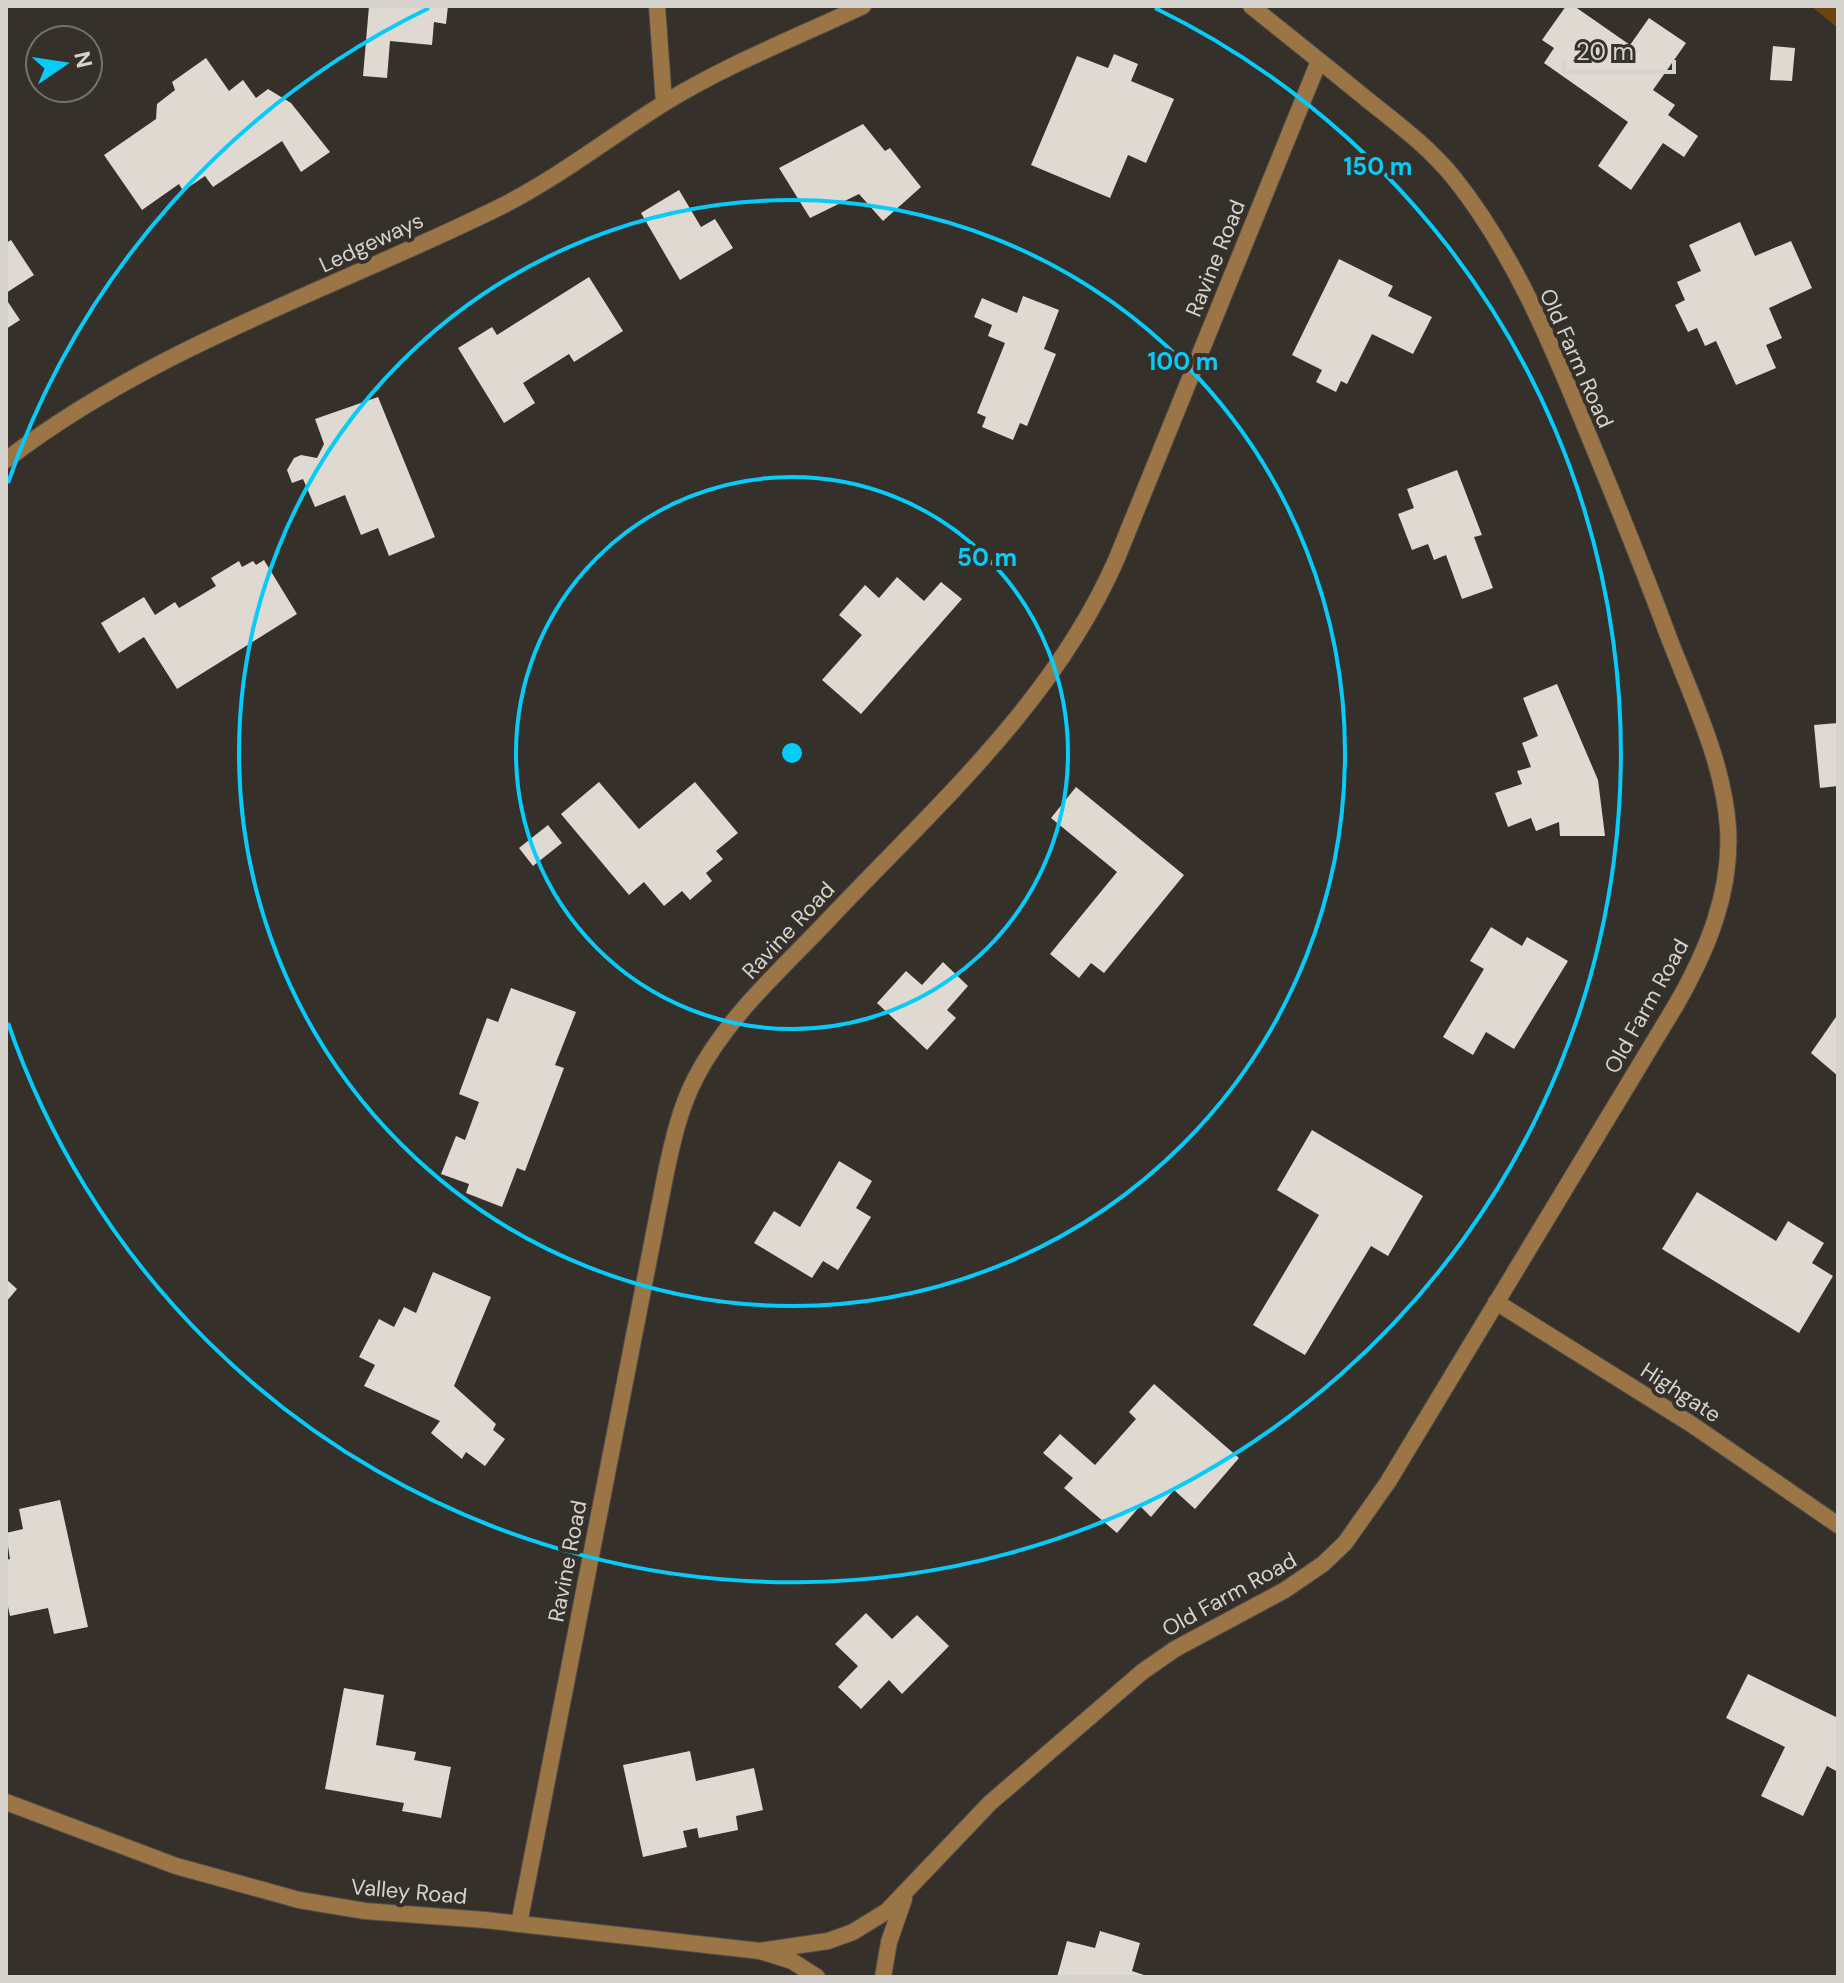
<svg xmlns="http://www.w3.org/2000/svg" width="1844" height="1983" viewBox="0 0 1844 1983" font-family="'DM Sans',sans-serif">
<rect width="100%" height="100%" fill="#35302a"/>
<!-- green -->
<polygon fill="#6b450d" points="1811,6 1838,6 1838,28"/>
<!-- building -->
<g fill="#e0d9d2">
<polygon points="369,6 448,6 446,24 434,22 432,45 390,41 387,78 363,76"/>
<polygon points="1566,6 1574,6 1630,45 1649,18 1686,43 1653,90 1675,105 1668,115 1698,136 1684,157 1663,143 1631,190 1598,166 1628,122 1544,63 1554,48 1542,40"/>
<polygon points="1773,46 1795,48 1792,81 1770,80"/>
<polygon points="1114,54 1138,64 1131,81 1174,99 1146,163 1128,155 1110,198 1031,165 1077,56 1108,68"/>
<polygon points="206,58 229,91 243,80 256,98 268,89 291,103 330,152 301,172 282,141 213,187 205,176 183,191 179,184 142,210 104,155 156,119 157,104 175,90 172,82"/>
<polygon points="863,124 885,151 890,148 921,187 883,221 859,194 810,218 779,168"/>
<polygon points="679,190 701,227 715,219 733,248 680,280 641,213"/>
<polygon points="1740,222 1755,256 1791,241 1812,288 1769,308 1782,338 1766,345 1776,368 1736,385 1716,341 1705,346 1697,328 1688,332 1675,305 1685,300 1677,282 1701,271 1689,245"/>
<polygon points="11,240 34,275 6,293 6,243"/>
<polygon points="1339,259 1393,286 1388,296 1432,317 1413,354 1372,334 1347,384 1341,381 1336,392 1316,382 1322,370 1292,355"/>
<polygon points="589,277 623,331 574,362 569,354 523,383 535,403 504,423 458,348 492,327 497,335"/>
<polygon points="1023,296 1059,310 1044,349 1056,354 1027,426 1020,423 1013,440 982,427 986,417 977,413 1005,343 988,336 992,325 974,317 982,298 1017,313"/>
<polygon points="6,299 20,320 6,329"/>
<polygon points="378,397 435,537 389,556 378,528 361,535 345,495 315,507 303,479 292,483 287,470 294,458 301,455 317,458 324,444 315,419"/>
<polygon points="1457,470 1482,535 1474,537 1493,588 1462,599 1446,555 1434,560 1428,544 1412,550 1398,514 1414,508 1407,489"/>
<polygon points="264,560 297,614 177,689 144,637 119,653 101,623 144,597 155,615 175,602 179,608 216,586 211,578 239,561 242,567 253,561 256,565"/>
<polygon points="897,577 924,601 941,582 962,599 861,714 822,680 862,635 839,615 865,585 879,598"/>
<polygon points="1557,684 1598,780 1605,836 1560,836 1559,822 1536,831 1531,818 1508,827 1495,793 1522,784 1517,771 1531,767 1522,743 1538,736 1523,698"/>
<polygon points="1838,723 1838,786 1820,788 1814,725"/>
<polygon points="599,782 639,829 695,782 738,833 716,851 723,859 706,873 712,881 690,900 682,891 664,906 644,882 629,895 561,814"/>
<polygon points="1076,787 1184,875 1104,973 1091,963 1079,978 1050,954 1117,872 1051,818"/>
<polygon points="548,825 562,843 533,866 519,848"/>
<polygon points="1491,927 1522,946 1527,937 1568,961 1514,1049 1486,1032 1473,1055 1443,1037 1484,969 1470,961"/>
<polygon points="943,962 968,986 947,1010 956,1018 927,1050 877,1003 906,971 922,985"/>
<polygon points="511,988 576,1012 555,1065 564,1068 525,1171 517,1168 502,1207 466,1193 469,1184 441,1174 456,1136 465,1140 479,1102 459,1094 487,1018 498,1022"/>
<polygon points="1838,1014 1838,1076 1811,1053"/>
<polygon points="1312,1130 1423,1196 1388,1256 1371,1246 1305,1355 1253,1325 1319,1215 1277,1190"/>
<polygon points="839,1161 872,1181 856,1208 871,1217 838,1270 823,1261 812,1278 754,1243 774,1211 800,1227"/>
<polygon points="1697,1192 1776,1241 1788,1221 1824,1243 1812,1263 1833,1276 1799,1333 1662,1249"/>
<polygon points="433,1272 491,1297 454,1386 496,1424 493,1430 505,1439 485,1466 466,1452 462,1459 431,1433 440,1421 364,1386 375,1365 359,1357 379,1319 394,1327 404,1307 416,1313"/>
<polygon points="6,1279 17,1289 6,1302"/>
<polygon points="1154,1384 1239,1458 1195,1509 1174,1490 1151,1517 1140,1506 1117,1533 1064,1488 1073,1478 1043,1453 1060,1434 1095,1465 1136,1419 1129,1412"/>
<polygon points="60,1500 88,1627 54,1634 48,1608 10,1616 6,1597 6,1560 10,1559 6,1533 23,1529 19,1509"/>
<polygon points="866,1613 892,1639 917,1615 949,1646 902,1694 889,1680 861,1709 838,1687 858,1666 835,1644"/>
<polygon points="1748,1674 1838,1718 1838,1772 1827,1766 1803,1816 1761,1796 1785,1747 1726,1718"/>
<polygon points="344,1688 384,1695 376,1745 416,1752 414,1760 451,1767 441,1818 402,1811 404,1803 325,1789"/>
<polygon points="690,1751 696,1781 754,1768 763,1810 736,1816 738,1830 699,1838 697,1828 683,1831 687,1847 643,1857 623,1765"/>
<polygon points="1100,1931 1140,1943 1132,1971 1150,1977 1057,1977 1067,1941 1095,1948"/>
</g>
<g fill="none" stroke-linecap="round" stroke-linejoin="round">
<defs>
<g id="street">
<polyline points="657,6 664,103"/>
<path d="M6 460C154 346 337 288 502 206 561 176 611 136 666 102 728 64 797 37 863 6"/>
<polyline points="1496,1302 1691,1424 1838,1525"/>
<polyline points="6,1802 176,1866 299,1900 365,1911 485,1920 760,1951 792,1961 817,1977"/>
<path d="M519 1924 666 1172C673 1140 680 1108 695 1079 727 1016 784 967 831 917 937 805 1055 701 1117 558L1319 61"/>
<path d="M760 1951 828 1941 853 1932 887 1911 990 1803 1142 1672 1175 1649 1285 1590 1323 1564 1345 1543 1388 1482 1676 1005C1707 951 1732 892 1728 828 1724 763 1692 698 1669 638 1643 568 1615 499 1586 429 1551 343 1513 252 1454 178 1430 148 1399 125 1369 101 1330 69 1291 38 1251 6"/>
<polyline points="883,1977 889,1942 904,1899"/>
</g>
</defs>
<!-- street casing -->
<use href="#street" stroke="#524d48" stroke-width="18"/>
<!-- street -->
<use href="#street" stroke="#9b7546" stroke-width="16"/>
</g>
<!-- distance rings -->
<g fill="none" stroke="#07cbf9" stroke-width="4">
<circle cx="792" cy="753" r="276"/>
<circle cx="792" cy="753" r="553"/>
<path d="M8 483A829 829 0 0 1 429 8M1155 8A829 829 0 1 1 8 1023"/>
</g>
<g text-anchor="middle" stroke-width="8" stroke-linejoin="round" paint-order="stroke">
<!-- street labels -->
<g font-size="22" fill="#d6d3cf" stroke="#35302a">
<text transform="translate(371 242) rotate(-25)" y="8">Ledgeways</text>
<text transform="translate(1215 258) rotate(-68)" y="8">Ravine Road</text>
<text transform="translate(1577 358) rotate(66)" y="8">Old Farm Road</text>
<text transform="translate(788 930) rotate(-47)" y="8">Ravine Road</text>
<text transform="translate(1646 1006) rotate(-61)" y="8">Old Farm Road</text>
<text transform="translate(1681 1392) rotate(33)" y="8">Highgate</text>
<text transform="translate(567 1561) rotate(-79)" y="8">Ravine Road</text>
<text transform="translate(1229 1594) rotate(-29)" y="8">Old Farm Road</text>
<text transform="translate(409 1891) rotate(5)" y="8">Valley Road</text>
</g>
</g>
<circle cx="792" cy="753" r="12" fill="#07cbf9" stroke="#35302a" stroke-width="4"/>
<g font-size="24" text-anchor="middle" font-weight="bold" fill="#07cbf9" stroke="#35302a" stroke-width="8" stroke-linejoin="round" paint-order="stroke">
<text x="1378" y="175">150 m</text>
<text x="1183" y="370">100 m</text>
<text x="987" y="566">50 m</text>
</g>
<!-- border -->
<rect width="1844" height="1983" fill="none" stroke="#d6d3cf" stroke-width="16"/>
<!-- north arrow -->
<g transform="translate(64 64) rotate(77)"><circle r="38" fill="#35302a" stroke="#75716c" stroke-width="2"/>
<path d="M0-6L14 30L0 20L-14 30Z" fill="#07cbf9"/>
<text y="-12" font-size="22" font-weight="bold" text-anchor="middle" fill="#d6d3cf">N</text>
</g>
<!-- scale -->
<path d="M1564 60v12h110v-12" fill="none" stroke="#d6d3cf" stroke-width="4"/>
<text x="1576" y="60" font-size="24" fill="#d6d3cf" stroke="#35302a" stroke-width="6" paint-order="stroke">20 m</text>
</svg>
